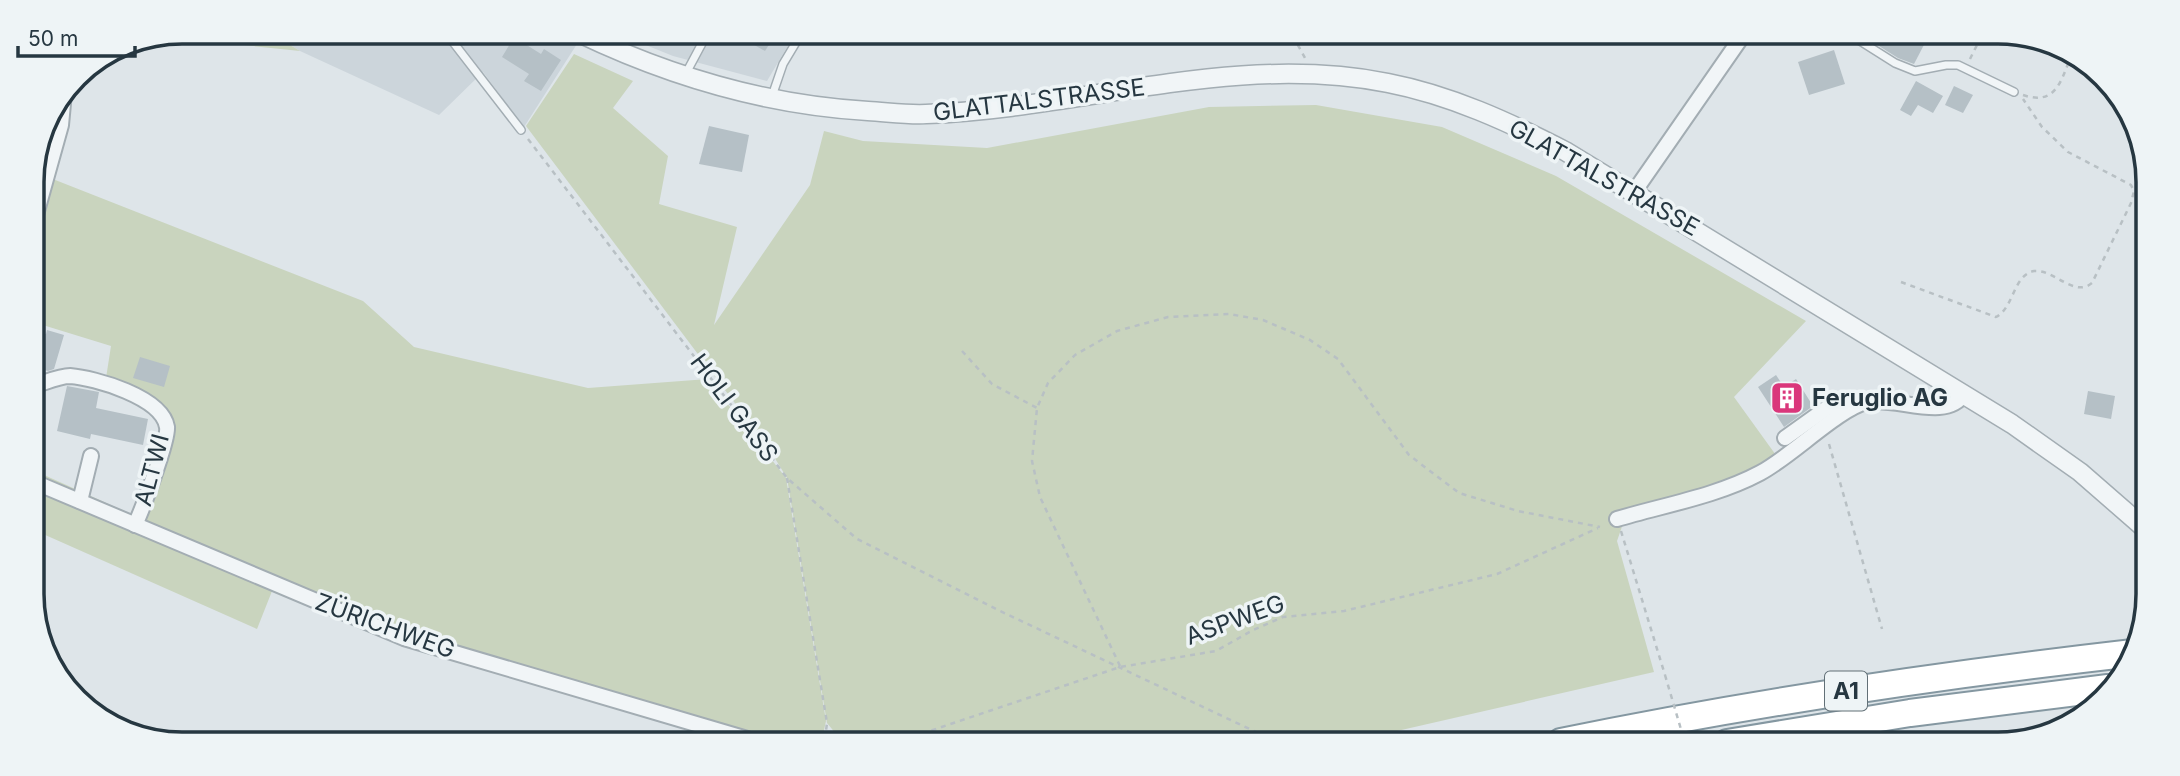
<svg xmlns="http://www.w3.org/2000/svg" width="2180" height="776" viewBox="0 0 2180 776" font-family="Inter,sans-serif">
<rect width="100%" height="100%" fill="#dee5e9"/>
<!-- built -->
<g fill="#ccd5db">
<polygon points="270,32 584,33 524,127 483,72 439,115 300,51"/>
<polygon points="616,33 795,34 767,81 673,56"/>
</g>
<!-- green -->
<g fill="#c9d4be">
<polygon points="181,32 269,32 300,51 158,36"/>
<polygon points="574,54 633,81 613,108 668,156 659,204 737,227 714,325 810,185 824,131 863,141 987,148 1209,107 1316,105 1442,127 1556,176 1806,321 1734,397 1778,458 1721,488 1627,512 1617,541 1654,672 1349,742 841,740 827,723 787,478 768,447 526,126"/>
<polygon points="34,164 41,166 40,174 363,301 414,347 588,388 708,379 786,478 826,721 822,739 757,739 407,636 276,581 257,629 34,530 33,470 133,515 166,411 106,378 111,346 33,322 32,171"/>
</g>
<!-- building -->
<g fill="#b5c0c6">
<polygon points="735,34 776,34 765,51"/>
<polygon points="514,37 541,54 544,49 561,60 541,91 524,81 529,74 502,57"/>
<polygon points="1868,39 1927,39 1914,64 1898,58"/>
<polygon points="1834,50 1845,84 1809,95 1798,62"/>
<polygon points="1916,81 1943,96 1933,113 1918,105 1911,116 1900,110"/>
<polygon points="1954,86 1973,95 1963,113 1945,105"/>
<polygon points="709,126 749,135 742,172 699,164"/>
<polygon points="33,330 46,334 47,330 64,335 54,369 48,371 33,367"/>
<polygon points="140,357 170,366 164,387 133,378"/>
<polygon points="1776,375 1784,387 1796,379 1813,406 1784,427 1758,387"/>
<polygon points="67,386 99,392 96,408 148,419 143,445 91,434 90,439 57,431"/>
<polygon points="2088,391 2115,396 2111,419 2084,414"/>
</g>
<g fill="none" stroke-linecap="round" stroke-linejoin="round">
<defs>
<g id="service">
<polyline points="446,33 521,130"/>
<polyline points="1857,39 1895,63 1915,71 1946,65 1958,65 2014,92"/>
<polyline points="684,77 707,34"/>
<polyline points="771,99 783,64 801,34"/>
</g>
<g id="minor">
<polyline points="1634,192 1741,38"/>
<polyline points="32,229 61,125 64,93"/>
<path d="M33 386C44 383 59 376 70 376 95 378 162 397 167 427 169 439 142 510 135 525"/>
<polyline points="1785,438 1827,408 1837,405 1851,408"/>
<polyline points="34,482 404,638 747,739"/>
<polyline points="80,501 91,456"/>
<path d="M1617 519C1664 505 1717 496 1760 473 1791 457 1839 408 1867 402 1896 396 1946 422 1964 394"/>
</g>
<path id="tertiary" d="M579 33C671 77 766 105 868 111 887 112 907 115 926 114 1080 109 1232 52 1388 83 1450 95 1509 122 1565 151L2012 424 2080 472 2142 526"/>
<g id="motorway">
<path d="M1561 742C1750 703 1941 675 2133 653"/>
<polyline points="1727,743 1910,713 2108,688"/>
</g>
</defs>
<!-- service casing -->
<use href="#service" stroke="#a3adb3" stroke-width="10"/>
<!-- minor casing -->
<use href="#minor" stroke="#a3adb3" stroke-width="18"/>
<!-- tertiary casing -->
<use href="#tertiary" stroke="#a3adb3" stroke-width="21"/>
<!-- motorway casing -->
<use href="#motorway" stroke="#8497a1" stroke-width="30"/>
<!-- path -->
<g stroke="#b8c0c4" stroke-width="2.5" stroke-dasharray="5 5" stroke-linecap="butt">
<polyline points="1293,36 1305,58"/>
<polyline points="1970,59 1980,39"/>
<path d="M2023 95C2056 106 2061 81 2071 56"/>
<polyline points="528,139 787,478 857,539 998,610 1275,741"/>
<path d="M1901 282 1996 317C2014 308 2013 275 2034 271 2054 269 2074 298 2092 283L2131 203 2134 191 2131 185 2068 152 2042 127 2023 99"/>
<polyline points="962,351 992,384 1037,408"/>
<polyline points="1829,444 1882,629"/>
<polyline points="787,478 827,723 825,739"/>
<polyline points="1621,531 1665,675"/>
<polyline points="1120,666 1040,497 1032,461 1037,408 1048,383 1075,355 1117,331 1168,317 1229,314 1263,320 1310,340 1338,359 1409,455 1459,493 1518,511 1600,527"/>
<polyline points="903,740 1120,667 1216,651 1253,630 1283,617 1344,611 1497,574 1598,528"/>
</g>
<!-- service -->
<use href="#service" stroke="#f1f5f7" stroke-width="7"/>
<!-- minor -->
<use href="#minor" stroke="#f1f5f7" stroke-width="14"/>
<!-- tertiary -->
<use href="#tertiary" stroke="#f1f5f7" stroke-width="18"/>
<!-- motorway -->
<use href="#motorway" stroke="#fff" stroke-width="26"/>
<!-- path-bridge -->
<polyline stroke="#b8c0c4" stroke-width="2.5" stroke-dasharray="5 5" stroke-linecap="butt" points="1665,675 1685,743"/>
</g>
<!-- icons -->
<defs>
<symbol id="building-square" viewBox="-11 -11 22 22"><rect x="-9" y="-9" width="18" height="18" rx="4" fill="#da377b" stroke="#eef4f6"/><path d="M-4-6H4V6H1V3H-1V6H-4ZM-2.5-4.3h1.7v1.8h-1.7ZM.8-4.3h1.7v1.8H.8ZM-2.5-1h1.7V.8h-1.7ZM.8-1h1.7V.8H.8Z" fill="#fff"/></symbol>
</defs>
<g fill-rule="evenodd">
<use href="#building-square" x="1768" y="379" width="38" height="38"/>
</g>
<g text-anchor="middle" stroke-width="7" stroke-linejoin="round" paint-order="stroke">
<!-- shield labels -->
<rect fill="#eef4f6" stroke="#627077" stroke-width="2" x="1825" y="671.5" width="42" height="39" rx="5"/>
<g font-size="23" font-weight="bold" fill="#263741">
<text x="1846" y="699">A1</text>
</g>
<!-- street labels -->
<g font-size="24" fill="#263741" stroke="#eef4f6">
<text transform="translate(1039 100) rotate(-7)" y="8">GLATTALSTRASSE</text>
<text transform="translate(1604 178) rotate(29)" y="8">GLATTALSTRASSE</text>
<text transform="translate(734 408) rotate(53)" y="8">HOLI GASS</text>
<text transform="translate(152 470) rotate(-75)" y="8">ALTWI</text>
<text transform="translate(1235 620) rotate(-20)" y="8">ASPWEG</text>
<text transform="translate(385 626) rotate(20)" y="8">ZÜRICHWEG</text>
</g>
<!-- poi labels -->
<g font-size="24" font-weight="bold" fill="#263741" stroke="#eef4f6" text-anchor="start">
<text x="1812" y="406">Feruglio AG</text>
</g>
</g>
<!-- crop -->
<path d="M0 0H2180V776H0ZM182 44H1998A138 138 0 0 1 2136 182V594A138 138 0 0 1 1998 732H182A138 138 0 0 1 44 594V182A138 138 0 0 1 182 44Z" fill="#eef4f6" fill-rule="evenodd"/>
<path fill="none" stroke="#263741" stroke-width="3.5" d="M182 44H1998A138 138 0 0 1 2136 182V594A138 138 0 0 1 1998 732H182A138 138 0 0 1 44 594V182A138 138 0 0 1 182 44Z"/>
<!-- scale -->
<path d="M18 46v10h117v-10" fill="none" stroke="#263741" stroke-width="3.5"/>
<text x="28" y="46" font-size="21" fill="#263741" stroke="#eef4f6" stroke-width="5" paint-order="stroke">50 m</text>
</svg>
